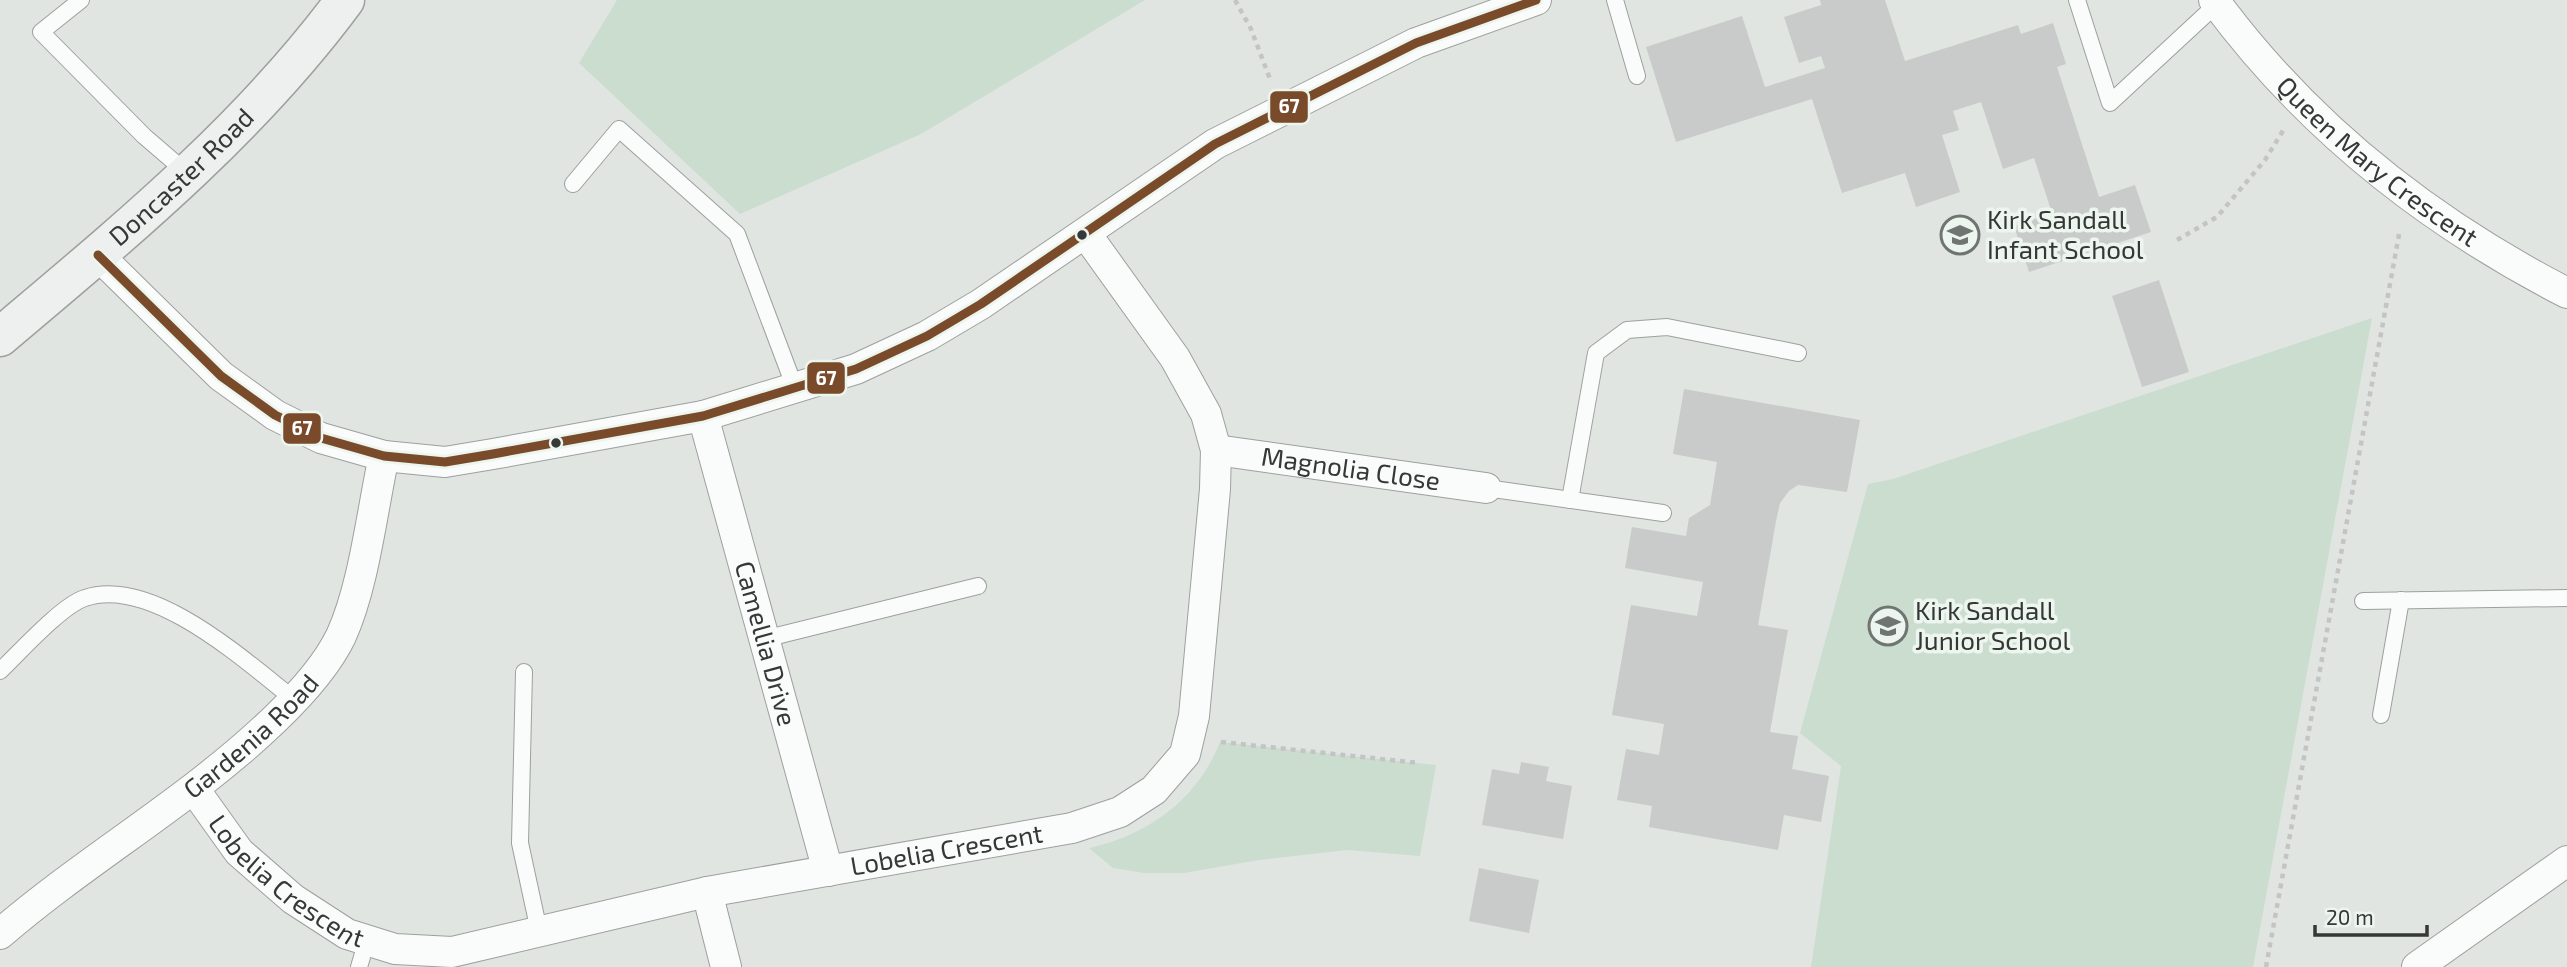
<svg xmlns="http://www.w3.org/2000/svg" width="2567" height="967" viewBox="0 0 2567 967" font-family="'Exo 2',sans-serif">
<rect width="100%" height="100%" fill="#e1e5e2"/>
<!-- green -->
<g fill="#caddcf">
<polygon points="617,0 1145,0 921,134 740,214 579,63"/>
<polygon points="2372,318 2253,967 1811,967 1841,766 1800,733 1868,484 1893,479"/>
<path d="M1220 742 1436 765 1420 856 1347 850 1259 860 1184 873H1144L1113 868 1089 848C1148 835 1198 799 1220 742Z"/>
</g>
<!-- building -->
<g fill="#c8cbc9">
<polygon points="1820,0 1885,0 1905,61 2018,25 2021,34 2053,23 2066,64 2057,67 2099,197 2135,185 2151,232 2029,272 2014,226 2052,213 2034,158 2003,169 1981,102 1953,111 1959,130 1942,135 1960,192 1916,207 1905,173 1842,193 1812,99 1676,142 1646,47 1742,16 1765,87 1825,68 1821,56 1799,63 1784,17 1821,5"/>
<polygon points="2159,280 2189,372 2142,387 2112,296"/>
<polygon points="1684,389 1860,420 1847,492 1798,485 1789,491 1780,503 1776,521 1758,625 1788,630 1770,732 1798,736 1792,769 1829,776 1821,822 1784,815 1778,850 1649,827 1652,806 1617,800 1626,749 1659,755 1664,724 1612,715 1631,605 1697,616 1703,582 1625,568 1632,527 1686,536 1689,518 1710,505 1717,462 1673,454"/>
<polygon points="1521,762 1549,767 1546,781 1572,786 1563,839 1482,825 1492,769 1519,774"/>
<polygon points="1479,868 1539,880 1529,933 1469,921"/>
</g>
<g fill="none" stroke-linecap="round" stroke-linejoin="round">
<defs>
<g id="lane">
<polyline points="81,0 41,32 144,136 187,173"/>
<polyline points="1615,0 1637,76"/>
<polyline points="2077,0 2110,103 2217,4"/>
<polyline points="573,184 619,129 737,234 795,388"/>
<polyline points="1486,488 1663,513"/>
<polyline points="1570,500 1596,353 1627,330 1667,327 1798,353"/>
<polyline points="2363,601 2567,598"/>
<polyline points="764,639 978,586"/>
<path d="M0 671C19 653 62 605 85 598 152 575 246 662 295 700"/>
<polyline points="524,672 520,843 539,931"/>
<polyline points="2381,715 2401,600"/>
<polyline points="359,967 367,940"/>
</g>
<g id="street">
<path id="s1" d="M2214 0C2306 125 2429 222 2567 293"/>
<polyline points="98,255 221,376 275,415 321,438 384,456 445,462 493,454 703,416 856,369 927,336 981,304 1215,144 1416,43 1536,0"/>
<path id="s2" d="M703 416 828 871"/>
<path id="s3" d="M1216 450 1486 488"/>
<path id="s4" d="M194 789 239 852 293 899 347 934 395 949 452 952 707 892 1072 828 1120 812 1154 790 1185 754 1194 716 1215 489 1216 450 1206 414 1175 358 1086 234"/>
<polyline points="707,892 726,967"/>
<path id="s5" d="M0 934C88 858 191 800 275 719 300 695 326 667 341 636 364 586 372 511 384 456"/>
<polyline points="2417,967 2567,861"/>
</g>
<g id="secondary">
<path id="s6" d="M0 337C123 233 249 130 345 0"/>
</g>
</defs>
<!-- lane casing -->
<use href="#lane" stroke="#9da09e" stroke-width="18"/>
<!-- street casing -->
<use href="#street" stroke="#9da09e" stroke-width="32"/>
<!-- secondary casing -->
<use href="#secondary" stroke="#9da09e" stroke-width="41"/>
<!-- path -->
<g stroke="#c4c4c4" stroke-width="4.5" stroke-dasharray="5 5" stroke-linecap="butt">
<polyline points="1235,0 1251,29 1270,79"/>
<polyline points="2177,240 2217,217 2265,160 2284,129"/>
<polyline points="1221,742 1419,763"/>
<polyline points="2266,967 2400,229"/>
</g>
<!-- lane -->
<use href="#lane" stroke="#fafbfb" stroke-width="16"/>
<!-- street -->
<use href="#street" stroke="#fafbfb" stroke-width="30"/>
<!-- secondary -->
<use href="#secondary" stroke="#edf0ee" stroke-width="38"/>
<defs>
<polyline id="bus-1" points="98,255 221,376 275,415 321,438 384,456 445,462 493,454 703,416 856,369 927,336 981,304 1215,144 1416,43 1536,0"/>
</defs>
<!-- bus-1 casing -->
<use href="#bus-1" stroke="#ecf5ee" stroke-width="14"/>
<!-- bus-1 -->
<use href="#bus-1" stroke="#7a4b2a" stroke-width="9"/>
</g>
<!-- icons -->
<defs>
<symbol id="school-ring" viewBox="-11 -11 22 22"><circle r="9.5" fill="#ecf5ee" stroke="#717572" stroke-width="1.5"/><path d="M0-5L7-2L0 1L-7-2ZM-4 1L0 2.5L4 1V4Q0 6-4 4Z" fill="#717572"/></symbol>
</defs>
<g fill-rule="evenodd">
<use href="#school-ring" x="1938" y="213" width="44" height="44"/>
<use href="#school-ring" x="1866" y="604" width="44" height="44"/>
</g>
<!-- markers -->
<g fill="#353836" stroke="#ecf5ee" stroke-width="2.5">
<circle cx="1082" cy="235" r="6"/>
<circle cx="556" cy="443" r="6"/>
</g>
<g text-anchor="middle" stroke-width="7" stroke-linejoin="round" paint-order="stroke">
<!-- street labels -->
<g font-size="26" fill="#353836" stroke="#ecf5ee">
<text dy="9" stroke="none"><textPath href="#s1" startOffset="231">Queen Mary Crescent</textPath></text>
<text dy="9" stroke="none"><textPath href="#s6" startOffset="242">Doncaster Road</textPath></text>
<text dy="9" stroke="none"><textPath href="#s3" startOffset="136">Magnolia Close</textPath></text>
<text dy="9" stroke="none"><textPath href="#s2" startOffset="236">Camellia Drive</textPath></text>
<text dy="9" stroke="none"><textPath href="#s5" startOffset="320">Gardenia Road</textPath></text>
<text dy="9" stroke="none"><textPath href="#s4" startOffset="826">Lobelia Crescent</textPath></text>
<text dy="9" stroke="none"><textPath href="#s4" startOffset="133">Lobelia Crescent</textPath></text>
</g>
<!-- poi labels -->
<g font-size="26" fill="#353836" stroke="#ecf5ee" text-anchor="start">
<text x="1987" y="229">Kirk Sandall<tspan x="1987" dy="30">Infant School</tspan></text>
<text x="1915" y="620">Kirk Sandall<tspan x="1915" dy="30">Junior School</tspan></text>
</g>
</g>
<g stroke="#ecf5ee" stroke-width="2.5">
<rect x="1269" y="90" width="40" height="34" rx="7" fill="#7a4b2a"/>
<rect x="806" y="361" width="40" height="34" rx="7" fill="#7a4b2a"/>
<rect x="282" y="412" width="40" height="33" rx="7" fill="#7a4b2a"/>
</g>
<g font-size="19" text-anchor="middle" font-weight="bold" fill="#fff">
<text x="1289" y="113">67</text>
<text x="826" y="385">67</text>
<text x="302" y="435">67</text>
</g>
<!-- scale -->
<path d="M2315 925v10h112v-10" fill="none" stroke="#353836" stroke-width="3.5"/>
<text x="2326" y="925" font-size="21" fill="#353836" stroke="#ecf5ee" stroke-width="5" paint-order="stroke">20 m</text>
</svg>
